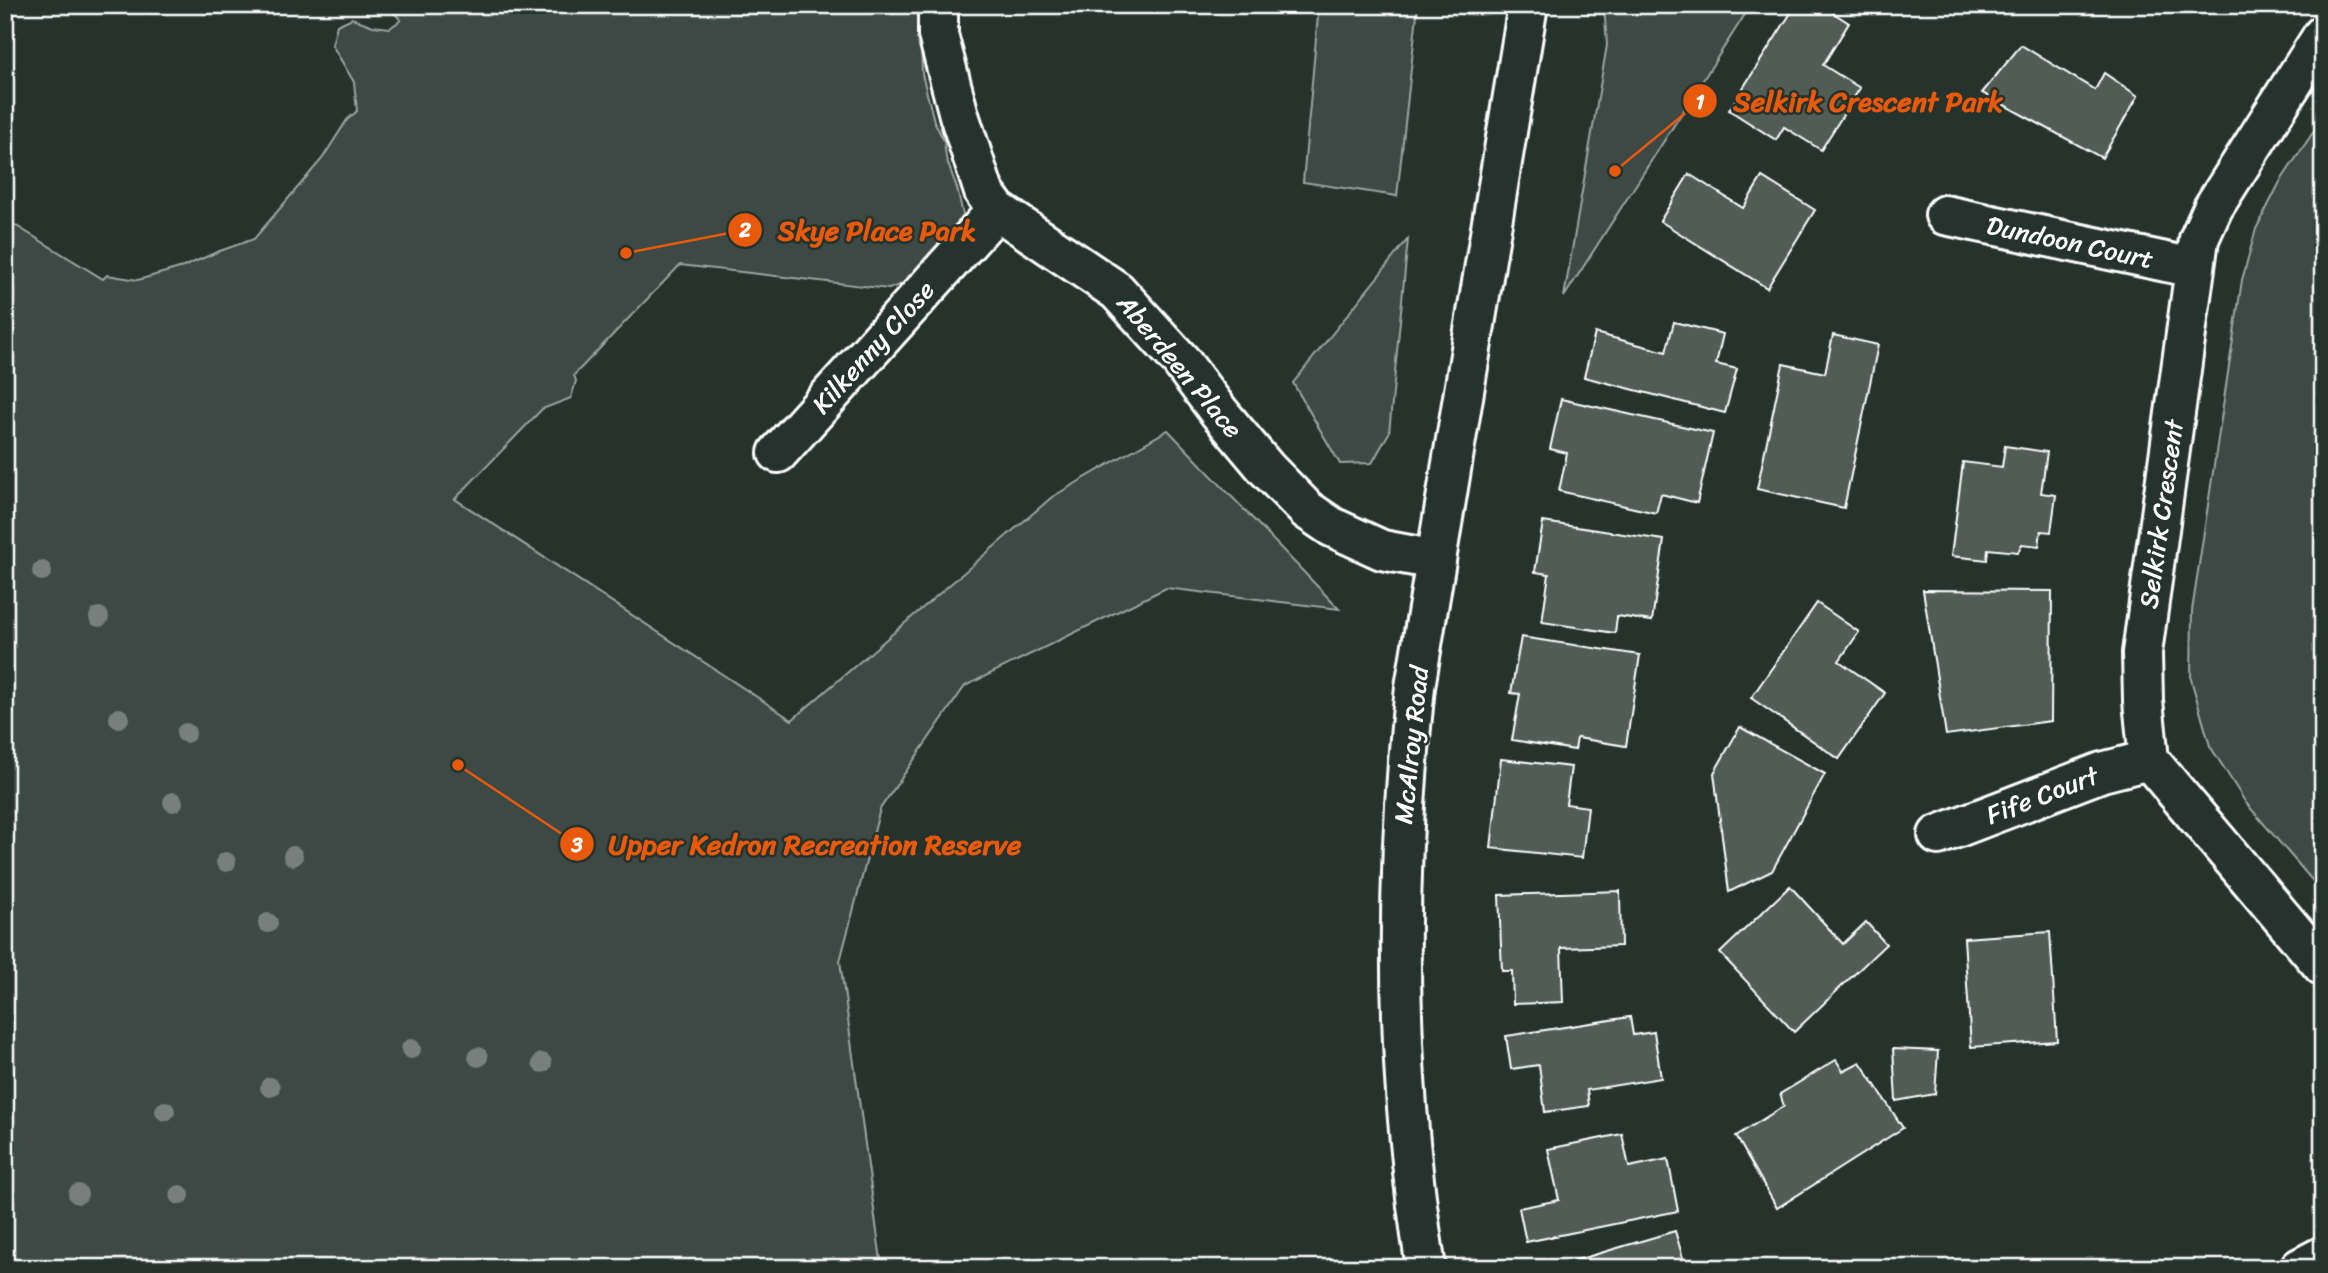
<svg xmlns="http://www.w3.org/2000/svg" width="2328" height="1273" viewBox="0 0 2328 1273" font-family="Sriracha,sans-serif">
<rect width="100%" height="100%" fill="#26332d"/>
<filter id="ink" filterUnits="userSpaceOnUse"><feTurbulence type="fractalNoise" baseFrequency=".0143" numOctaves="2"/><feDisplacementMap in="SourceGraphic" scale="14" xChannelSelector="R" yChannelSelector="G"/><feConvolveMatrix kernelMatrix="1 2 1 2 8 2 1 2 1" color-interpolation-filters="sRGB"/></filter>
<g filter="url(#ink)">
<!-- green -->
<g fill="#3e4944" stroke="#9ea4a2" stroke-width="2">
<polygon points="386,5 920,5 922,74 934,121 944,141 946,158 957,188 964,219 922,276 889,289 680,265 574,375 576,381 571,398 542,409 455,499 792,720 1052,497 1168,430 1339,609 1166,588 965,686 880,809 840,961 882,1268 5,1268 5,219 103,279 107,275 138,280 183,267 217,252 254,239 322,159 347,120 357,111 354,82 332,45 337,25 352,18 373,26 390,28 401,20"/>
<polygon points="1319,5 1418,5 1397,196 1303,182"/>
<polygon points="1604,5 1751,5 1564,297 1607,45"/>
<polygon points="2316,128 2323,136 2323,893 2246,803 2210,746 2191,679 2192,611 2242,280 2256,229 2280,182"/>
<polygon points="1408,239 1389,433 1372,463 1340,464 1293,383"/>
</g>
<!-- building -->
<g fill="#515c57" stroke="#fff" stroke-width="2">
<polygon points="1796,5 1821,5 1849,23 1823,65 1860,88 1821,150 1784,127 1776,140 1729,110"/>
<polygon points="2021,45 2095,90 2104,73 2138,96 2102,158 1982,93"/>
<polygon points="1689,174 1743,208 1762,177 1815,210 1767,288 1660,221"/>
<polygon points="1674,322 1723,334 1716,364 1737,369 1725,413 1584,377 1595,333 1666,352"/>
<polygon points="1833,335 1878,345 1844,508 1757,489 1783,364 1825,373"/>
<polygon points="1561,399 1713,433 1697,503 1661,494 1656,513 1559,491 1567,453 1550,449"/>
<polygon points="2005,446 2047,452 2041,493 2056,495 2051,532 2041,531 2039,546 2022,544 2018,552 1988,549 1987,560 1951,556 1963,462 2002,467"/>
<polygon points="1543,522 1664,540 1652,621 1617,616 1615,633 1542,622 1549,574 1535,572"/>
<polygon points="1923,590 2052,591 2051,721 1946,735"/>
<polygon points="1817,603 1859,632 1839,661 1885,693 1839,759 1751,698"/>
<polygon points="1521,637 1640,655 1626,746 1577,738 1575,750 1512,740 1520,694 1511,693"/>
<polygon points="1740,727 1825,774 1772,871 1729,892 1714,773"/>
<polygon points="1501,759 1571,767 1566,804 1588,807 1582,858 1491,848"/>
<polygon points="1790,886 1843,944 1866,922 1886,944 1794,1032 1720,953"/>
<polygon points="1620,891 1621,946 1561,948 1563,1002 1513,1004 1512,971 1502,971 1499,895"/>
<polygon points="2050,932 2057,1041 1971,1047 1964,938"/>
<polygon points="1630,1017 1633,1035 1654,1032 1661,1078 1587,1090 1589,1106 1545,1112 1539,1065 1511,1069 1506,1036"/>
<polygon points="1893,1049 1938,1051 1935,1094 1896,1101"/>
<polygon points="1836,1060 1843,1071 1860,1062 1903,1128 1777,1208 1736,1136 1784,1106 1780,1094"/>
<polygon points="1622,1134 1629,1167 1668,1159 1678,1211 1526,1242 1519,1208 1559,1200 1548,1149"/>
<polygon points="1675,1231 1686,1268 1561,1268 1560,1265"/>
</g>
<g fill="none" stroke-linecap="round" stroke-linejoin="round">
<defs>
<g id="street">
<polyline points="938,5 938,35 959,115 984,192 997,210 1117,291 1180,360 1219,412 1266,468 1307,510 1332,527 1382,550 1436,560"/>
<polyline points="2323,35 2213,208 2199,239 2142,653 2143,701 2149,760 2323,966"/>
<polyline points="1945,215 2194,268"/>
<polyline points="778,453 997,210"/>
<polyline points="1938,835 2102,772 2149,760"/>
<polyline points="2300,1268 2323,1256"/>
</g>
<path id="secondary" d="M1426 1268C1395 1075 1394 881 1415 687L1528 5"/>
</defs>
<!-- street casing -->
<use href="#street" stroke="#fff" stroke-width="44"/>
<!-- secondary casing -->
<use href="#secondary" stroke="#fff" stroke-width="44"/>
<!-- street -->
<use href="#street" stroke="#26332d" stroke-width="38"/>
<!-- secondary -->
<use href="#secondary" stroke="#26332d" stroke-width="38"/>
</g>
<!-- trees -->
<g fill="#78807d">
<circle cx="42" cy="571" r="10"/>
<circle cx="99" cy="617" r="10"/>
<circle cx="119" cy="718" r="10"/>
<circle cx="186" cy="733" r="10"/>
<circle cx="173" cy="802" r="10"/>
<circle cx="293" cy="856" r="10"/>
<circle cx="226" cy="862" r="10"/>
<circle cx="268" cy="923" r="10"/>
<circle cx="411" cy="1049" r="10"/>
<circle cx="478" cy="1057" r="10"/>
<circle cx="542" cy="1063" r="10"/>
<circle cx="270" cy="1087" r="10"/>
<circle cx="165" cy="1111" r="10"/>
<circle cx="78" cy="1194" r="10"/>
<circle cx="180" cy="1195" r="10"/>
</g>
</g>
<g text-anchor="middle" stroke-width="5" stroke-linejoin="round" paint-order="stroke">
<!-- street labels -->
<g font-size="26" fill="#fff" stroke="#26332d">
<text transform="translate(2070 242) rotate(12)" y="9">Dundoon Court</text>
<text transform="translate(873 347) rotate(-48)" y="9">Kilkenny Close</text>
<text transform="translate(1180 366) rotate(50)" y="9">Aberdeen Place</text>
<text transform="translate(2161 514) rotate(-82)" y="9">Selkirk Crescent</text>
<text transform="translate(1411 745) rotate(-84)" y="9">McAlroy Road</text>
<text transform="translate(2042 795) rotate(-21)" y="9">Fife Court</text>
</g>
</g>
<!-- callouts -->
<path fill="none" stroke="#e8590c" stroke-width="2.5" d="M1615 171L1700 101M626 253L745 230M458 765L577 844"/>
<g fill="#e8590c" stroke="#26332d" stroke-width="2.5">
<circle cx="1615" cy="171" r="7"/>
<circle cx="626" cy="253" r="7"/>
<circle cx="458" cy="765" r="7"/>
<circle cx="1700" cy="101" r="18"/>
<circle cx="745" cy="230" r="18"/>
<circle cx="577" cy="844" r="18"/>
</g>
<g font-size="21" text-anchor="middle" font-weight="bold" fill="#fff">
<text x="1700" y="109">1</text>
<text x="745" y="237">2</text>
<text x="577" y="852">3</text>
</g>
<g font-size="28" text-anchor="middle" font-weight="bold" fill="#e8590c" stroke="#26332d" stroke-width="5" stroke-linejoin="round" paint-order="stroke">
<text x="1868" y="111">Selkirk Crescent Park</text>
<text x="877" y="240">Skye Place Park</text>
<text x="815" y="854">Upper Kedron Recreation Reserve</text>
</g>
<!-- margin -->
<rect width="2328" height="1273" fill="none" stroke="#26332d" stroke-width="28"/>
<rect x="14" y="14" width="2300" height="1245" fill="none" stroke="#fff" stroke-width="2.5" filter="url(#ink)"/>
</svg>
